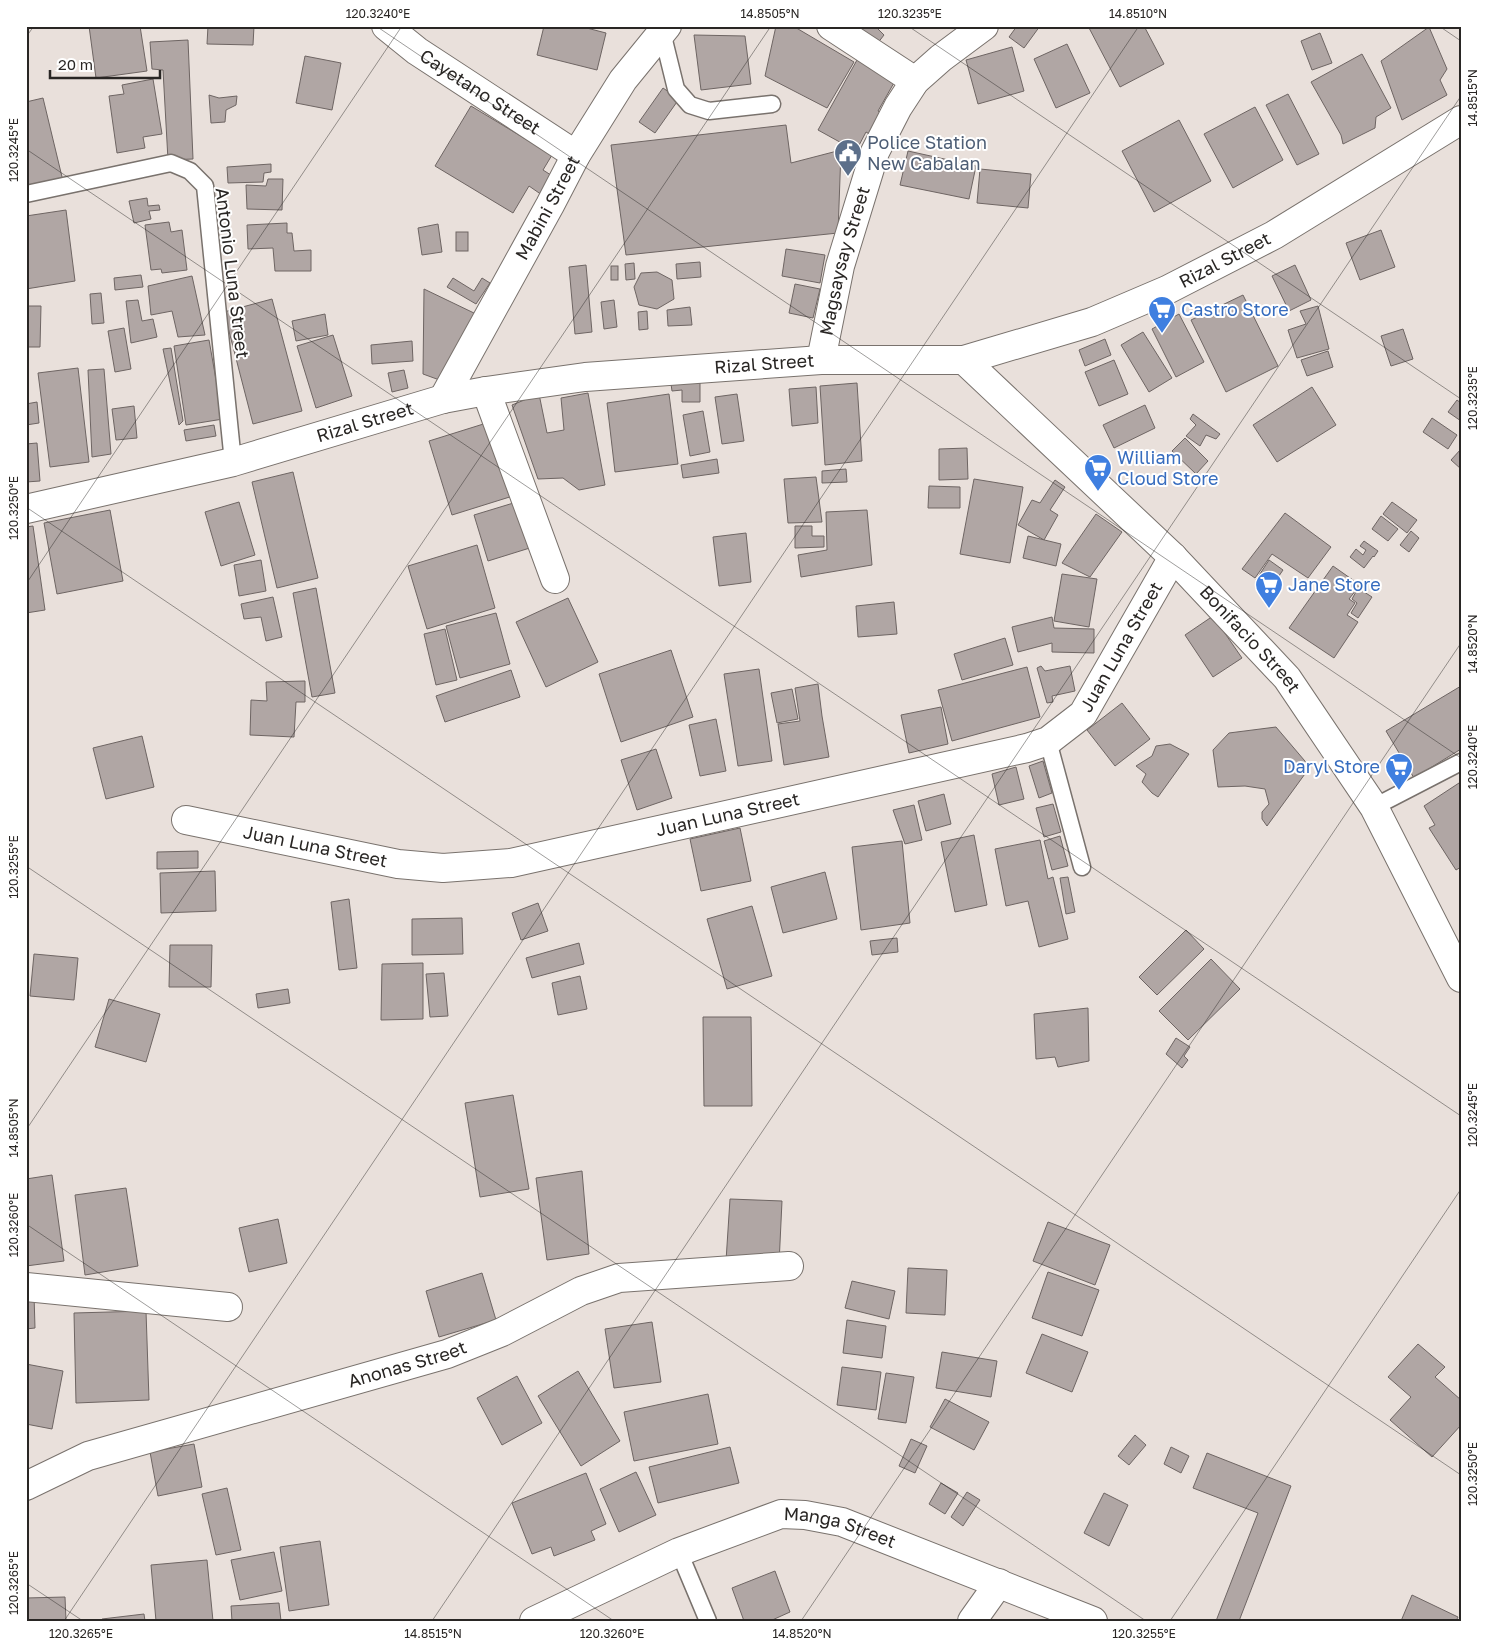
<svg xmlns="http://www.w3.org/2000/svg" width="1487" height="1647" viewBox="0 0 1487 1647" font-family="'Golos Text',sans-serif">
<rect width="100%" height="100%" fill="#e9e0db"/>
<!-- building -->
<g fill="#b0a6a4" stroke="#6e6563">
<polygon points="89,26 140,26 147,71 96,78"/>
<polygon points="208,26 254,26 253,45 207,44"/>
<polygon points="544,26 579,26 606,33 597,70 537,55"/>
<polygon points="776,26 793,26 854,62 827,108 765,76"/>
<polygon points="857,26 875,26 884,35 877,44"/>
<polygon points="1017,26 1040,26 1024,48 1009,37"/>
<polygon points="1088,26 1144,26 1164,64 1120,87"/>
<polygon points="1429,27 1447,69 1440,80 1447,95 1402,120 1381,61"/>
<polygon points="1320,33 1332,63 1312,70 1301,41"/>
<polygon points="694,35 745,36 751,84 701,90"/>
<polygon points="188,40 193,159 168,160 163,70 152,69 150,42"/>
<polygon points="1067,44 1090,93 1056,108 1034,59"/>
<polygon points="1012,47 1024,91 978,104 966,60"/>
<polygon points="1362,54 1391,108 1376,117 1375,128 1343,144 1341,135 1311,82"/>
<polygon points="305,56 341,63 332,110 296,103"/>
<polygon points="857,60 895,81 878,111 887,117 875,137 866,132 856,151 818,130"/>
<polygon points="153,79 162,134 143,137 145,148 117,153 109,96 124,94 122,85"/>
<polygon points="663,88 679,99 655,133 639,122"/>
<polygon points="1288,94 1319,154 1297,165 1266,105"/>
<polygon points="209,95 219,98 237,96 236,105 226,110 225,122 211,123"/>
<polygon points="43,98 63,181 26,190 26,102"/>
<polygon points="471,106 552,155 543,170 554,177 542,195 529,186 513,213 435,166"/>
<polygon points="1255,107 1283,160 1233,188 1204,134"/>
<polygon points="1179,120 1211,181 1154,212 1122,151"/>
<polygon points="786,125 791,163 841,150 838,233 626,255 611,145"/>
<polygon points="908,151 976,166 969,199 900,185"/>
<polygon points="271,164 271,172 264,173 263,182 228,183 227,167"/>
<polygon points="980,169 1031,174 1028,208 977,203"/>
<polygon points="268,179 283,179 282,210 247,209 246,185 266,186"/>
<polygon points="147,198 148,206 159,205 160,210 149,211 151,219 134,223 129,201"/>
<polygon points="66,210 75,281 26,289 26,216"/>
<polygon points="169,222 171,232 182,230 187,270 162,273 161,269 151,270 145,225"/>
<polygon points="287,223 287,233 292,233 294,251 311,250 311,271 275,271 273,248 248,249 247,225"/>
<polygon points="438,224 442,252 422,255 418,228"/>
<polygon points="1381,230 1395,267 1360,280 1346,243"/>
<rect x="456" y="232" width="12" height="19"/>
<polygon points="786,249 825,255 820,283 782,276"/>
<polygon points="700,262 701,277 677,279 676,264"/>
<polygon points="634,263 635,279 626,280 625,264"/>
<polygon points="586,265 592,332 575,334 569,267"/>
<polygon points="1295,265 1311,300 1289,311 1272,276"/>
<rect x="611" y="266" width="7" height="14"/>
<polygon points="657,272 672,280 674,299 657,309 639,305 634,287 641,273"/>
<polygon points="141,275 143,287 115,290 114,278"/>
<polygon points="192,276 205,335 178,337 172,311 151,315 148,286"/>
<polygon points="453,278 474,291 482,278 490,283 476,304 447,287"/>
<polygon points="795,284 820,289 813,318 789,313"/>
<polygon points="424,289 476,314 445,382 423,374"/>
<polygon points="101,293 104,323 92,324 90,294"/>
<polygon points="1243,295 1278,366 1226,392 1191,320"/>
<polygon points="272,299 302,411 253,424 224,312"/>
<polygon points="138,300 142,321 153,319 157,337 131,343 126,301"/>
<polygon points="614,300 617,327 604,329 601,302"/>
<polygon points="26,306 41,306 40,347 26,347"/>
<polygon points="1318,306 1329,349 1297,358 1288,330 1306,324 1300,311"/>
<polygon points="690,307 692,325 668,326 667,310"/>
<polygon points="647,311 648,329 639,330 638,312"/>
<polygon points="325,314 328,335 296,341 292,321"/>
<polygon points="1179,314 1204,362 1176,377 1152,329"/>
<polygon points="124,328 131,369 115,372 108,331"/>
<polygon points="1403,329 1413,359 1391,366 1381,336"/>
<polygon points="1143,332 1172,378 1149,392 1121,345"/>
<polygon points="333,335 352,396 316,408 297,346"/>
<polygon points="1105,339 1111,355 1085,366 1079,350"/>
<polygon points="209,340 223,419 186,425 174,346"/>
<polygon points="412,341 413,361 372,364 371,345"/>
<polygon points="171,348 183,421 179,425 163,349"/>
<polygon points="1328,351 1333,367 1307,376 1301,360"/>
<polygon points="1114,360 1128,394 1099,406 1085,372"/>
<polygon points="78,368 89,462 50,467 38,373"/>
<polygon points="104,369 111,454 92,457 88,370"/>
<polygon points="404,370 408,388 392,392 388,373"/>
<polygon points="700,383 700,402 682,402 682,390 672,391 671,384"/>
<polygon points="857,383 862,461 825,465 820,386"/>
<polygon points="816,387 818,423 792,426 789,389"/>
<polygon points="1312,387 1336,425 1277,462 1253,425"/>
<polygon points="588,393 605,485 579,490 563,478 538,479 512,405 539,394 547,433 564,430 561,398"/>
<polygon points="669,394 678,464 615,472 607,403"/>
<polygon points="737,394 744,441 722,444 715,397"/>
<polygon points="1457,400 1461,403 1461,421 1448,412"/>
<polygon points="37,402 39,423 26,425 26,404"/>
<polygon points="1145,405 1155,428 1114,448 1103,425"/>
<polygon points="134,406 137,438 116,440 112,409"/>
<polygon points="703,411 710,452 690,456 683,415"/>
<polygon points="1193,414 1220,434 1216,439 1206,435 1200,446 1186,436 1196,425 1190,419"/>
<polygon points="1432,418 1457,435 1448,449 1423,432"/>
<polygon points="493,421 516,495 452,515 429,441"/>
<polygon points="214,425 216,436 186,441 184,430"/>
<polygon points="1185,438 1208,461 1196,474 1172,451"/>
<polygon points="37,443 40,481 26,482 26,444"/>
<polygon points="967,448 968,479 939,480 939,449"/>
<polygon points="1461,449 1461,469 1451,460"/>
<polygon points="717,459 719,473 683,478 681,465"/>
<polygon points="846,469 847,482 822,483 822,471"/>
<polygon points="293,472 318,578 277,588 252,482"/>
<polygon points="816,477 822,522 788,523 784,479"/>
<polygon points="974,479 1023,487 1010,563 960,554"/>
<polygon points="1055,480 1065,487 1050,510 1058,515 1044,540 1018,525 1032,500 1040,503"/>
<polygon points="929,486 960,487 960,508 928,508"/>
<polygon points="520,501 533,547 488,561 474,515"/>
<polygon points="239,502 255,555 221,566 205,512"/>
<polygon points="1392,502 1417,520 1407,533 1383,514"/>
<polygon points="110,510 123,581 57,594 44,523"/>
<polygon points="867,510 872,565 801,577 798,555 827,550 826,512"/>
<polygon points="1285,513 1331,547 1308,578 1272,554 1255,578 1242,569"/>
<polygon points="1096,514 1122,532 1090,577 1062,563"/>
<polygon points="1381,516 1398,529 1388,541 1372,529"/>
<polygon points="33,526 45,610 26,613 26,527"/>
<polygon points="795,526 812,526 812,536 824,536 824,547 795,548"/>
<polygon points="1411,531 1419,538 1409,552 1400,545"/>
<polygon points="746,533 751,582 719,586 713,537"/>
<polygon points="1028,536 1061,544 1056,566 1023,558"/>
<polygon points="1364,541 1378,551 1374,557 1373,556 1364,568 1350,557 1356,549 1363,555 1366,550 1360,546"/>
<polygon points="477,545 495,608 427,629 408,566"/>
<polygon points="261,560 266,591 239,596 234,565"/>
<polygon points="1269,560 1283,570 1270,589 1256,580"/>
<polygon points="1333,566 1360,585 1349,599 1355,603 1347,615 1358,622 1334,658 1289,628"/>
<polygon points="1062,574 1097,579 1089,627 1054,621"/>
<polygon points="316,588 335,693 312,697 293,593"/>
<polygon points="1358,588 1372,597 1358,618 1351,613 1357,603 1352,599"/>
<polygon points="273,597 282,637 266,641 261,617 244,619 241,604"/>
<polygon points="568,598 598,662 546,687 516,622"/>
<polygon points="894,602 897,634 858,637 856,606"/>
<polygon points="496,613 510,664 460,678 446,626"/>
<polygon points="1213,616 1242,658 1213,677 1185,635"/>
<polygon points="1052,617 1054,628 1094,629 1094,653 1052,652 1052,643 1018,652 1012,627"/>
<polygon points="445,629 457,680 436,685 424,634"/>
<polygon points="1005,638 1013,665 962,680 954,654"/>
<polygon points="671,650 693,717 621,742 599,674"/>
<polygon points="1041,666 1045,671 1070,666 1075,691 1052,696 1053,702 1047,703 1037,668"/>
<polygon points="1027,667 1040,717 952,741 938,690"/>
<polygon points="759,669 772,761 738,766 724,674"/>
<polygon points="511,670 520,697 445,722 436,696"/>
<polygon points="305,681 305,702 296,702 294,737 250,735 251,700 267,701 266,682"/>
<polygon points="818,684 822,716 829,757 784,765 778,724 800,721 795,688"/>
<polygon points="1461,686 1461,749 1414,778 1386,731"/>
<polygon points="792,689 798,719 777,723 771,693"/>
<polygon points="1122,703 1150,739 1115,766 1087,730"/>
<polygon points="941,707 948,744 909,753 901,715"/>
<polygon points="716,719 726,771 700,776 689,725"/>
<polygon points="1276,727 1310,767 1267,826 1262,819 1262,812 1269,804 1265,789 1245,786 1218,787 1213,750 1229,733"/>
<polygon points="142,736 154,787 106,799 93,748"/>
<polygon points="1170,744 1189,754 1158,797 1152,793 1142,782 1146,774 1136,766 1152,756 1156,746"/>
<polygon points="656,749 672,798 637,810 621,760"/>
<polygon points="1043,761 1052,793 1039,798 1029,766"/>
<polygon points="1016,767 1024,799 999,805 992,774"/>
<polygon points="1459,783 1461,786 1461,867 1456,870 1429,828 1435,825 1424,806"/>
<polygon points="944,794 951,824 926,831 918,801"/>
<polygon points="1053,804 1061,832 1044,837 1036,808"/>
<polygon points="914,805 922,840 905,844 893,810"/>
<polygon points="740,828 751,881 701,891 690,839"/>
<polygon points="974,835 987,905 955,912 941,842"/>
<polygon points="1060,836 1068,866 1052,870 1044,841"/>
<polygon points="1040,840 1048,879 1053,877 1068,939 1039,947 1028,901 1006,906 995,849"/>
<polygon points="902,841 910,923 861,930 852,847"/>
<polygon points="198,851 198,868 157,869 157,852"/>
<polygon points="215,871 216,911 161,913 160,873"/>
<polygon points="825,872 837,919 783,933 771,887"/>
<polygon points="1068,877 1075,912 1066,914 1060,878"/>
<polygon points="349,899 357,968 339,970 331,902"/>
<polygon points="538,903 548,931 521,940 512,913"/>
<polygon points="752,906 772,976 727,989 707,919"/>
<polygon points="462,918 463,954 412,955 412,919"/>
<polygon points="1186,930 1204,949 1157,995 1139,977"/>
<polygon points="897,938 898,952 872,955 870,941"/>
<polygon points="579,943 584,964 532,978 526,958"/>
<polygon points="170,945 212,945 211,987 169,987"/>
<polygon points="34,954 78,958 74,1000 30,996"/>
<polygon points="1211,959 1240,989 1188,1040 1159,1011"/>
<polygon points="423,963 423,1019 381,1020 382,964"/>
<polygon points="444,973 448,1016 430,1017 426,974"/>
<polygon points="580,976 587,1009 558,1015 552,983"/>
<polygon points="288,989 290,1003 258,1008 256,994"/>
<polygon points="109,999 160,1014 146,1062 95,1047"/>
<polygon points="1088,1008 1089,1061 1058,1067 1055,1057 1036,1059 1034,1014"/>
<polygon points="703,1017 751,1017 752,1106 704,1106"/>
<polygon points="1176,1038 1190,1047 1184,1056 1188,1060 1182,1068 1166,1054"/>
<polygon points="513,1095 529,1189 480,1197 465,1103"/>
<polygon points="582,1171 589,1254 547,1260 536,1178"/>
<polygon points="52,1175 64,1261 26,1266 26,1179"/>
<polygon points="126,1188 138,1266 85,1275 75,1195"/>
<polygon points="730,1199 782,1201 779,1264 726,1261"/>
<polygon points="278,1219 287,1263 249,1272 239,1228"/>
<polygon points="1048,1222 1110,1245 1095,1285 1033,1261"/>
<polygon points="908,1268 947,1270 945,1315 906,1313"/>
<polygon points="1048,1272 1099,1290 1082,1336 1032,1318"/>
<polygon points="482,1273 496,1320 439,1337 426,1291"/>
<polygon points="852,1281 895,1291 889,1319 845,1308"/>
<polygon points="26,1295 34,1295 35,1328 26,1329"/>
<polygon points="146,1311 149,1400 76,1403 74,1313"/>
<polygon points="847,1320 886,1326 882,1358 843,1353"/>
<polygon points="652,1322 661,1382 614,1388 605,1329"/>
<polygon points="1042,1334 1088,1352 1072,1392 1026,1373"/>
<polygon points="1418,1344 1445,1367 1435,1377 1461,1400 1461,1425 1432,1457 1390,1420 1411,1397 1388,1377"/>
<polygon points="942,1352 997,1361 991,1397 936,1388"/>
<polygon points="26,1364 63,1371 52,1429 26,1424"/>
<polygon points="842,1367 881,1372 876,1410 837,1405"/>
<polygon points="578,1371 620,1441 581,1466 538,1396"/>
<polygon points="886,1373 914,1377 906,1423 878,1419"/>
<polygon points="517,1376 542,1423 502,1445 477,1398"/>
<polygon points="708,1394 718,1444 634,1461 624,1412"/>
<polygon points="945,1399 989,1422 974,1450 930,1427"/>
<polygon points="1135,1435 1146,1445 1129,1465 1118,1456"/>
<polygon points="911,1439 927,1446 915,1473 899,1466"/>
<polygon points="194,1444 202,1487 158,1496 150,1452"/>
<polygon points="730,1447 739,1483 658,1503 649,1467"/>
<polygon points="1171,1447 1189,1456 1181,1473 1164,1464"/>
<polygon points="1207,1453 1291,1486 1239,1621 1216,1621 1258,1513 1193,1488"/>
<polygon points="636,1472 656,1515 619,1532 600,1489"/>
<polygon points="586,1473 606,1524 591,1531 595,1540 554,1556 551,1547 532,1554 512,1503"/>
<polygon points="941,1483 958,1493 945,1514 929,1504"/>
<polygon points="227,1488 241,1550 216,1555 202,1494"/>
<polygon points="967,1492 980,1500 963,1526 951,1517"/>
<polygon points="1104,1493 1128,1505 1109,1546 1084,1533"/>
<polygon points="320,1541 329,1605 289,1611 280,1547"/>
<polygon points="274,1552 282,1591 240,1600 231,1560"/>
<polygon points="207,1560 213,1621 156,1621 151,1565"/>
<polygon points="775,1571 790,1612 770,1621 744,1621 732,1588"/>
<polygon points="1412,1595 1458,1617 1456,1621 1401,1621"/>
<polygon points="65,1597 66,1621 26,1621 26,1598"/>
<polygon points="279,1603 281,1621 232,1621 231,1606"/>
<polygon points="144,1614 145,1621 102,1621 102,1619"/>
</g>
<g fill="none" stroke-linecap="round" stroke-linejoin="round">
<defs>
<g id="service">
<polyline points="662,32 676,89 690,105 709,111 772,104"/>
<polyline points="26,194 171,163 190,171 205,186 233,462"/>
<polyline points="1048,741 1082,867"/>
<polyline points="1374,807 1461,762"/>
<polyline points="679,1552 708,1621"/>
</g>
<g id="minor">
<path id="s1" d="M386 26 417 51 576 155"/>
<polyline points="831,26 915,81"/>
<path id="s2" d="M821 360 840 266 875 152 898 107 915 81 941 58 984 26"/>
<path id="s3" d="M964 360 1173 557 1287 678 1374 807 1461 978"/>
<polyline points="486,391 555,579"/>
<path id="s4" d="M443 399 550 205 576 155 623 80 667 26"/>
<path id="s5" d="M26 509 233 462 443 399 486 391 585 377 821 360H964L1092 322 1167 290 1274 235 1461 120"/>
<path id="s6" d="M186 820 398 864 443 868 511 863 1027 748 1048 741 1083 714 1173 557"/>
<polyline points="26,1287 228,1307"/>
<path id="s7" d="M26 1486 88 1456 447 1354 502 1332 581 1291 619 1278 789 1266"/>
<path id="s8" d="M534 1621 679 1552 781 1514 805 1515 842 1522 1093 1621"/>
<polyline points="972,1621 999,1583"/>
</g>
</defs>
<!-- service casing -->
<use href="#service" stroke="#79726d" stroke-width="19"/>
<!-- minor casing -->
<use href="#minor" stroke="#79726d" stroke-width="30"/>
<!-- service -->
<use href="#service" stroke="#fff" stroke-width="16"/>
<!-- minor -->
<use href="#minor" stroke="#fff" stroke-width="28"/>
</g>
<!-- ticks -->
<path fill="none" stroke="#292624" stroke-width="1" stroke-opacity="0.45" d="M376 26 1461 758M908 26 1461 399M1439 26 1461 41M26 37 34 26M26 149 1461 1116M26 507 1461 1475M26 584 402 26M26 866 1146 1621M26 1130 771 26M26 1224 614 1621M26 1583 83 1621M64 1621 1139 26M432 1621 1461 96M801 1621 1461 643M1170 1621 1461 1189"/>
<!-- icons -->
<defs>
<symbol id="civic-pin" viewBox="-11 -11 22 30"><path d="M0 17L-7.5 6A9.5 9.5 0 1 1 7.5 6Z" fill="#5c6f8a" stroke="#fff"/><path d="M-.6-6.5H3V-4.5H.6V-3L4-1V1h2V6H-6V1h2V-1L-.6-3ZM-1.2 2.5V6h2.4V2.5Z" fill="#fff"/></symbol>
<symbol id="supermarket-pin" viewBox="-11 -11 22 30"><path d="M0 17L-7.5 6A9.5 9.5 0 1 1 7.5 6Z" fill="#3f7fe0" stroke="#fff"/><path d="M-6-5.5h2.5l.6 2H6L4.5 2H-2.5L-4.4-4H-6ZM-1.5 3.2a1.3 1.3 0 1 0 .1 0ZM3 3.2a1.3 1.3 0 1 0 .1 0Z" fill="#fff"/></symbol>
</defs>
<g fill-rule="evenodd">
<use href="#civic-pin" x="832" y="137" width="32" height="43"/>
<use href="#supermarket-pin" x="1146" y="294" width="32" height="43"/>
<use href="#supermarket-pin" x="1082" y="452" width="32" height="43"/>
<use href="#supermarket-pin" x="1253" y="569" width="32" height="43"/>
<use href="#supermarket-pin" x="1383" y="751" width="32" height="43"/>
</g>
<g text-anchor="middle" stroke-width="4" stroke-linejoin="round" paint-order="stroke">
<!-- street labels -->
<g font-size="18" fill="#292624" stroke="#fff">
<text dy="6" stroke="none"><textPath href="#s1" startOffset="115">Cayetano Street</textPath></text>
<text dy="6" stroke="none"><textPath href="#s4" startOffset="218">Mabini Street</textPath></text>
<text dy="6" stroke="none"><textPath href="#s5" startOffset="1235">Rizal Street</textPath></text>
<text dy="6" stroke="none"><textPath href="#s2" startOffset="102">Magsaysay Street</textPath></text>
<text transform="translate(232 273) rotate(83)" y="6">Antonio Luna Street</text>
<text dy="6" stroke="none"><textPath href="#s5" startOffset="755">Rizal Street</textPath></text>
<text dy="6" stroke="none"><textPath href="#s5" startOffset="350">Rizal Street</textPath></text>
<text dy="6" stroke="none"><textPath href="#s3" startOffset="400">Bonifacio Street</textPath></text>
<text dy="6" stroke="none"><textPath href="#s6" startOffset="1002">Juan Luna Street</textPath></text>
<text dy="6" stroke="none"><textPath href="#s6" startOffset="552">Juan Luna Street</textPath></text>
<text dy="6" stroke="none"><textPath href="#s6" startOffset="132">Juan Luna Street</textPath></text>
<text dy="6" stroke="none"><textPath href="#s7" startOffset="401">Anonas Street</textPath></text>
<text dy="6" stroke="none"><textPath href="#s8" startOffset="330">Manga Street</textPath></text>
</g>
<!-- service labels -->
<g font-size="18" fill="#4e5e75" stroke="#fff" text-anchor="start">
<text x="867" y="149">Police Station<tspan x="867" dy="21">New Cabalan</tspan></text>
</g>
<!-- shop labels -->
<g font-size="18" fill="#366cbe" stroke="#fff" text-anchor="start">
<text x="1181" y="316">Castro Store</text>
<text x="1117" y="464">William<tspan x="1117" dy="21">Cloud Store</tspan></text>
<text x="1288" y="591">Jane Store</text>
<text x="1380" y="773" text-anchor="end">Daryl Store</text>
</g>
</g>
<!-- border -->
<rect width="1487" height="1647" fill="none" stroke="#ffffff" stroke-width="55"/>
<!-- scale -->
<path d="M50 70v8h110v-8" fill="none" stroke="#292624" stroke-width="2.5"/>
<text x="58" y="70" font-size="15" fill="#292624" stroke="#ffffff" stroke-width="4" paint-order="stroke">20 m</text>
<rect x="28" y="28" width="1432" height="1592" fill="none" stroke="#292624" stroke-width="2"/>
<g font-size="12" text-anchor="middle" fill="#292624">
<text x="378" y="18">120.3240°E</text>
<text x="770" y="18">14.8505°N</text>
<text x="910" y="18">120.3235°E</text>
<text x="1138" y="18">14.8510°N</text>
<text transform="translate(1473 98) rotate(-90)" y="4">14.8515°N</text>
<text transform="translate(14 150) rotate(-90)" y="4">120.3245°E</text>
<text transform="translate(1473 398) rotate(-90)" y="4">120.3235°E</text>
<text transform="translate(14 508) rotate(-90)" y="4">120.3250°E</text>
<text transform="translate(1473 644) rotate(-90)" y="4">14.8520°N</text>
<text transform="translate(1473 757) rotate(-90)" y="4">120.3240°E</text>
<text transform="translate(14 867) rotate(-90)" y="4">120.3255°E</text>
<text transform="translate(1473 1115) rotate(-90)" y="4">120.3245°E</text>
<text transform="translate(14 1128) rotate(-90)" y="4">14.8505°N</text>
<text transform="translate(14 1225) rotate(-90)" y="4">120.3260°E</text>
<text transform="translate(1473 1474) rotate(-90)" y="4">120.3250°E</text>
<text transform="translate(14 1583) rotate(-90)" y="4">120.3265°E</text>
<text x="81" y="1638">120.3265°E</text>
<text x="433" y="1638">14.8515°N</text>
<text x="612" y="1638">120.3260°E</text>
<text x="802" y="1638">14.8520°N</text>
<text x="1144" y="1638">120.3255°E</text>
</g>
</svg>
